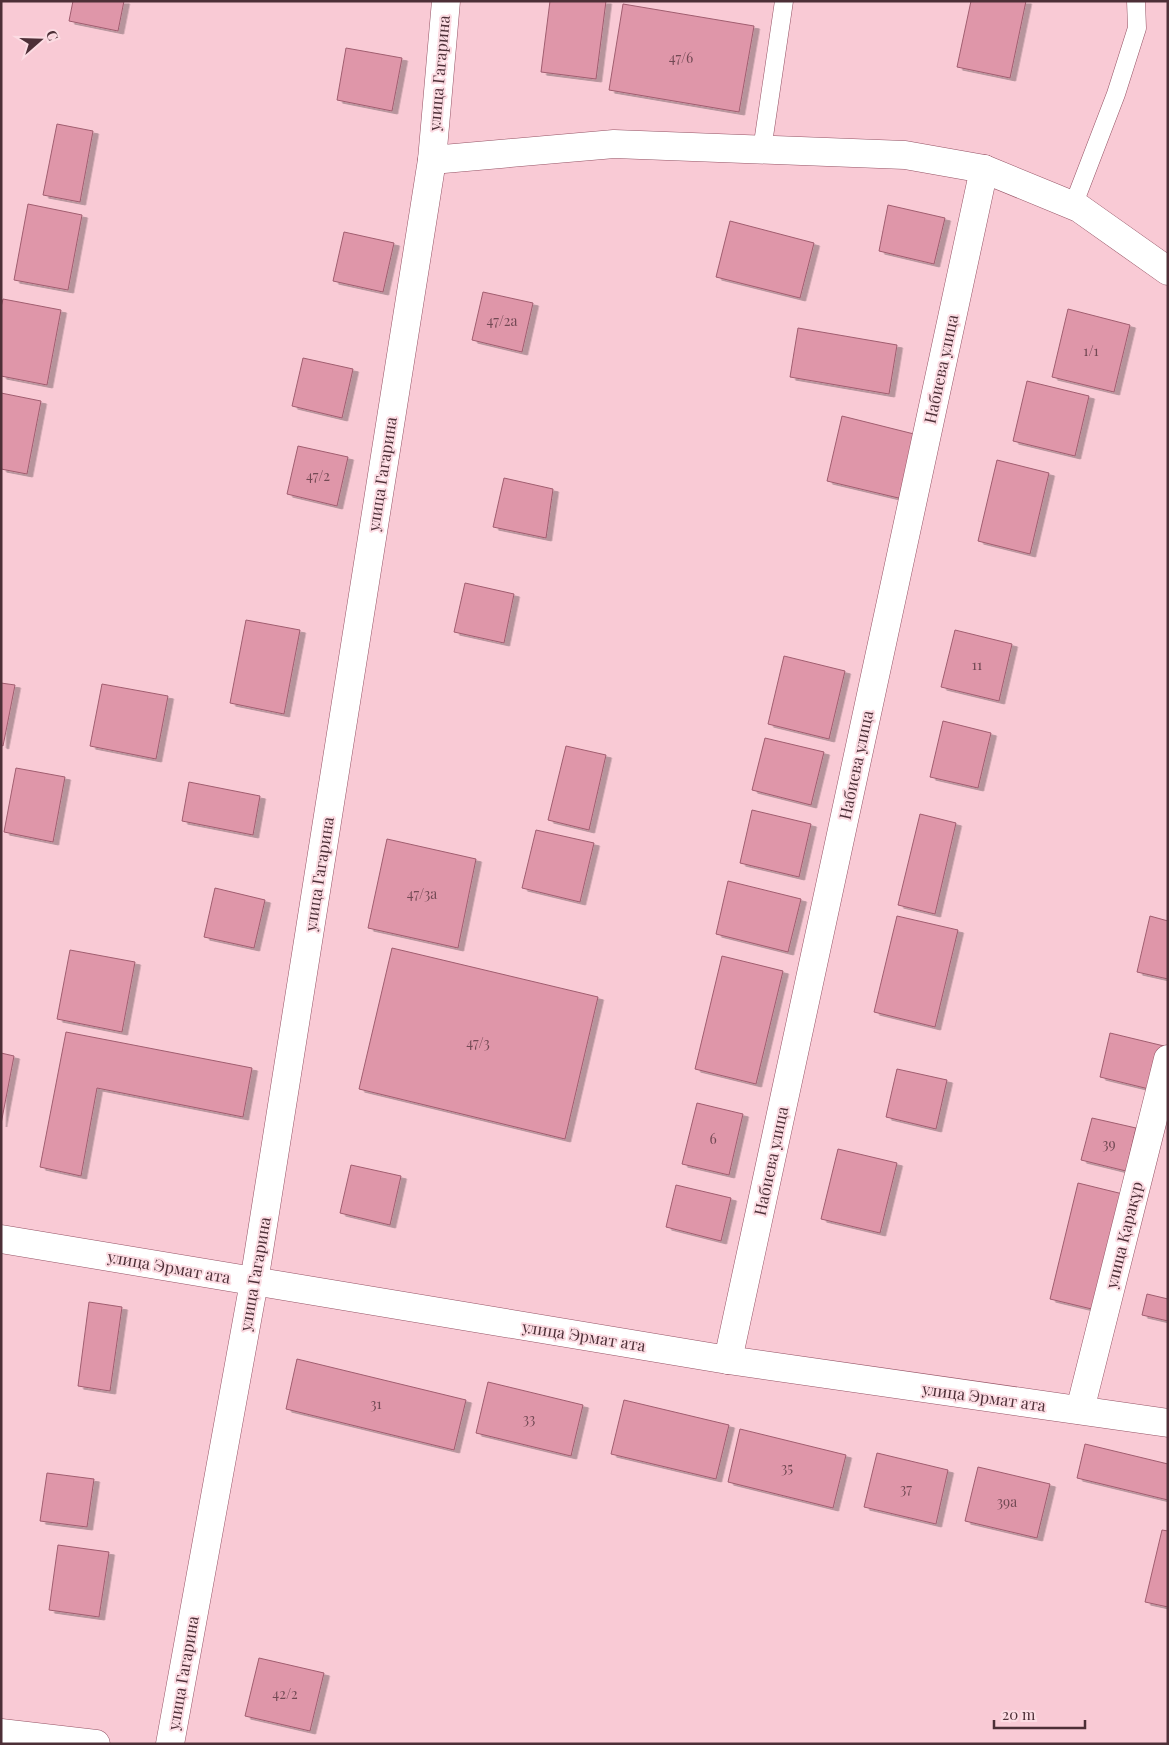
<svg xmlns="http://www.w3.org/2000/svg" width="1169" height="1745" viewBox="0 0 1169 1745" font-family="'Playfair Display',serif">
<defs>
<filter id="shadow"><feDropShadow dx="5.5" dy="3" stdDeviation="0" flood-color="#0004"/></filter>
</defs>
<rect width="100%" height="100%" fill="#f9cad5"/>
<!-- building -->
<g fill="#df96a9" stroke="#a05d6f" filter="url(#shadow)">
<polygon points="73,1 124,1 118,31 69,21"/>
<polygon points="550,1 606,1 596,79 541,72"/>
<polygon points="971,1 1026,1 1010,78 957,67"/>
<polygon points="623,4 754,26 739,112 609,90"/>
<polygon points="346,48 402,58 392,111 337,100"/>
<polygon points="57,124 93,131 80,202 43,195"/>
<polygon points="28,204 82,215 68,290 14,280"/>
<polygon points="888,205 945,218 934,264 879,251"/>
<polygon points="730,221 814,243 800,298 716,277"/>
<polygon points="344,232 394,243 383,292 333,281"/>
<polygon points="483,292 533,303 522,352 472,340"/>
<polygon points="3,299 61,310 47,385 1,376 1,307"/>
<polygon points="1068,309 1130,325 1114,392 1052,377"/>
<polygon points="798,328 897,345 889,394 790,377"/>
<polygon points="303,358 353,369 342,418 292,406"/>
<polygon points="1027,381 1089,396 1075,456 1013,441"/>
<polygon points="1,393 41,401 27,474 1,469"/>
<polygon points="842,416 926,437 911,501 827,481"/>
<polygon points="298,446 348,457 337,506 287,494"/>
<polygon points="997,460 1049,473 1030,554 978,541"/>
<polygon points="504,478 553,489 546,538 493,527"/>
<polygon points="465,583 514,594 504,643 454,632"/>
<polygon points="246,620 300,630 284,714 230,703"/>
<polygon points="955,630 1012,644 999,701 941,687"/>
<polygon points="784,656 845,671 829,739 768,724"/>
<polygon points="1,683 15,685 3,746 1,745"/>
<polygon points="102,684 168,696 156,759 90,746"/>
<polygon points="943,721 991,733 978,788 930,777"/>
<polygon points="765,738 824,752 811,805 752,790"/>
<polygon points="566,746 606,755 589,830 548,820"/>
<polygon points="16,768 65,777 53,842 4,832"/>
<polygon points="189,782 260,796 253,835 182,821"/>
<polygon points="752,810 811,824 799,877 740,863"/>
<polygon points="920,814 956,823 935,914 898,905"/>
<polygon points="536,830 594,843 580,902 522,888"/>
<polygon points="387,839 476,859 458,948 368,928"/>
<polygon points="728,881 801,899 788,952 716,934"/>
<polygon points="215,888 265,900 254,948 204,937"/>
<polygon points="897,916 958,930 935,1027 874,1012"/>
<polygon points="1150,916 1168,921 1168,979 1137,972"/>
<polygon points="392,948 598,997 565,1139 359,1089"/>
<polygon points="70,950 135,962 122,1032 57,1019"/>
<polygon points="722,956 783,971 756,1084 695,1069"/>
<polygon points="66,1032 252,1068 243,1117 97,1088 81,1176 40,1167"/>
<polygon points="1110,1033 1164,1046 1153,1090 1100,1077"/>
<polygon points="1,1053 14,1056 1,1124"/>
<polygon points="897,1069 947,1080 936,1129 886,1117"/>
<polygon points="697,1103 743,1114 729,1175 682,1164"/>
<polygon points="1092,1118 1136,1128 1126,1171 1081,1160"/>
<polygon points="838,1149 897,1163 880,1233 821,1219"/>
<polygon points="351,1165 401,1176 390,1225 340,1213"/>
<polygon points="1078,1183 1127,1195 1100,1311 1050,1299"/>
<polygon points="676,1185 731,1198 721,1241 666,1227"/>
<polygon points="1147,1294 1168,1299 1168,1321 1142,1315"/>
<polygon points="89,1302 122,1307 110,1391 78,1386"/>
<polygon points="297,1359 466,1400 454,1450 286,1409"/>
<polygon points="488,1382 583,1405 571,1456 476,1433"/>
<polygon points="624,1400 729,1425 716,1479 611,1454"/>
<polygon points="740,1429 846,1455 833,1508 728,1482"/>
<polygon points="1085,1444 1168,1464 1168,1500 1077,1478"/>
<polygon points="877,1453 948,1470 936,1524 864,1507"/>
<polygon points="978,1467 1050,1484 1037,1538 965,1521"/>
<polygon points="47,1473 94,1479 87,1527 40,1521"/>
<polygon points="1162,1530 1168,1531 1168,1607 1145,1602"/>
<polygon points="58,1545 109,1552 99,1617 49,1610"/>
<polygon points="259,1658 324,1673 310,1731 245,1716"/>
</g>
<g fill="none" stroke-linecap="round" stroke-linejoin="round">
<defs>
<g id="lane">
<polyline points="762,150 784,1"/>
<polyline points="1073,206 1116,94 1137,28 1136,1"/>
</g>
<g id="street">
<polyline points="432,160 614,144 905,155 984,169 1079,208 1168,271"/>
<polyline points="1,1239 728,1360 1168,1423"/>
<polyline points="254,1282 432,160 446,1"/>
<polyline points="728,1360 984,169"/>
<polyline points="1080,1410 1168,1059"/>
<polyline points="1,1733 96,1744"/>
</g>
<polyline id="secondary" points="170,1744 254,1282"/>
</defs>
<!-- lane casing -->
<use href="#lane" stroke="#955365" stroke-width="19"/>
<!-- street casing -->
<use href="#street" stroke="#955365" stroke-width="29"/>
<!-- secondary casing -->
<use href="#secondary" stroke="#955365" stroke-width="29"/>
<!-- lane -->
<use href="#lane" stroke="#fff" stroke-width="18"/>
<!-- street -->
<use href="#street" stroke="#fff" stroke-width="28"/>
<!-- secondary -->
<use href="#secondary" stroke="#fff" stroke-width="28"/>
</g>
<g text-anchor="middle" stroke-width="4" stroke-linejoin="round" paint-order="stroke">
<!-- number labels -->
<g font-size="14" fill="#724954">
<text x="681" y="63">47/6</text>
<text x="502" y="326">47/2а</text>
<text x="1091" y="356">1/1</text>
<text x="318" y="481">47/2</text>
<text x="977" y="670">11</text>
<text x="422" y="899">47/3а</text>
<text x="478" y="1048">47/3</text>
<text x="713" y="1144">6</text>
<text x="1109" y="1149">39</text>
<text x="376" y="1409">31</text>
<text x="529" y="1424">33</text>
<text x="787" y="1473">35</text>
<text x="906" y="1494">37</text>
<text x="1007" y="1507">39а</text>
<text x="285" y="1699">42/2</text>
</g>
<!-- street labels -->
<g font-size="16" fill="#4d2f37" stroke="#fcdce3">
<text transform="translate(439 73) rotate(-85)" y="6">улица Гагарина</text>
<text transform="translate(941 369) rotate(-78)" y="6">Набиева улица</text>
<text transform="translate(382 474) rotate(-81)" y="6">улица Гагарина</text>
<text transform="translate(856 765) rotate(-78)" y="6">Набиева улица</text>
<text transform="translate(319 874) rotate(-81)" y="6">улица Гагарина</text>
<text transform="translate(771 1161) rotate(-78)" y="6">Набиева улица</text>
<text transform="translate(1124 1235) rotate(-76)" y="6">улица Қарақұр</text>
<text transform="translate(169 1267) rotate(10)" y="6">улица Эрмат ата</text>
<text transform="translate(255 1274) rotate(-80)" y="6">улица Гагарина</text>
<text transform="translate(584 1336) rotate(9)" y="6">улица Эрмат ата</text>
<text transform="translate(984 1397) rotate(8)" y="6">улица Эрмат ата</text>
<text transform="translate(183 1673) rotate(-80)" y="6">улица Гагарина</text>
</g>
</g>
<!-- border -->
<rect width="1169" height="1745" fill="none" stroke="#4d2f37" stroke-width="5"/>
<!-- north arrow -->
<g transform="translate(40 40) rotate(70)" stroke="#fcdce3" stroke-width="4" paint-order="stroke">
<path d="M0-4L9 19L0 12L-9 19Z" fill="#4d2f37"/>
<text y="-8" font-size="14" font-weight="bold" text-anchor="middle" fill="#4d2f37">С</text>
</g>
<!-- scale -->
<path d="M994 1720v8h91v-8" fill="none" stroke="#4d2f37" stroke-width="2.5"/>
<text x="1002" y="1720" font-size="15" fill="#4d2f37" stroke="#fcdce3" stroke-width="4" paint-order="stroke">20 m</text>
</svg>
